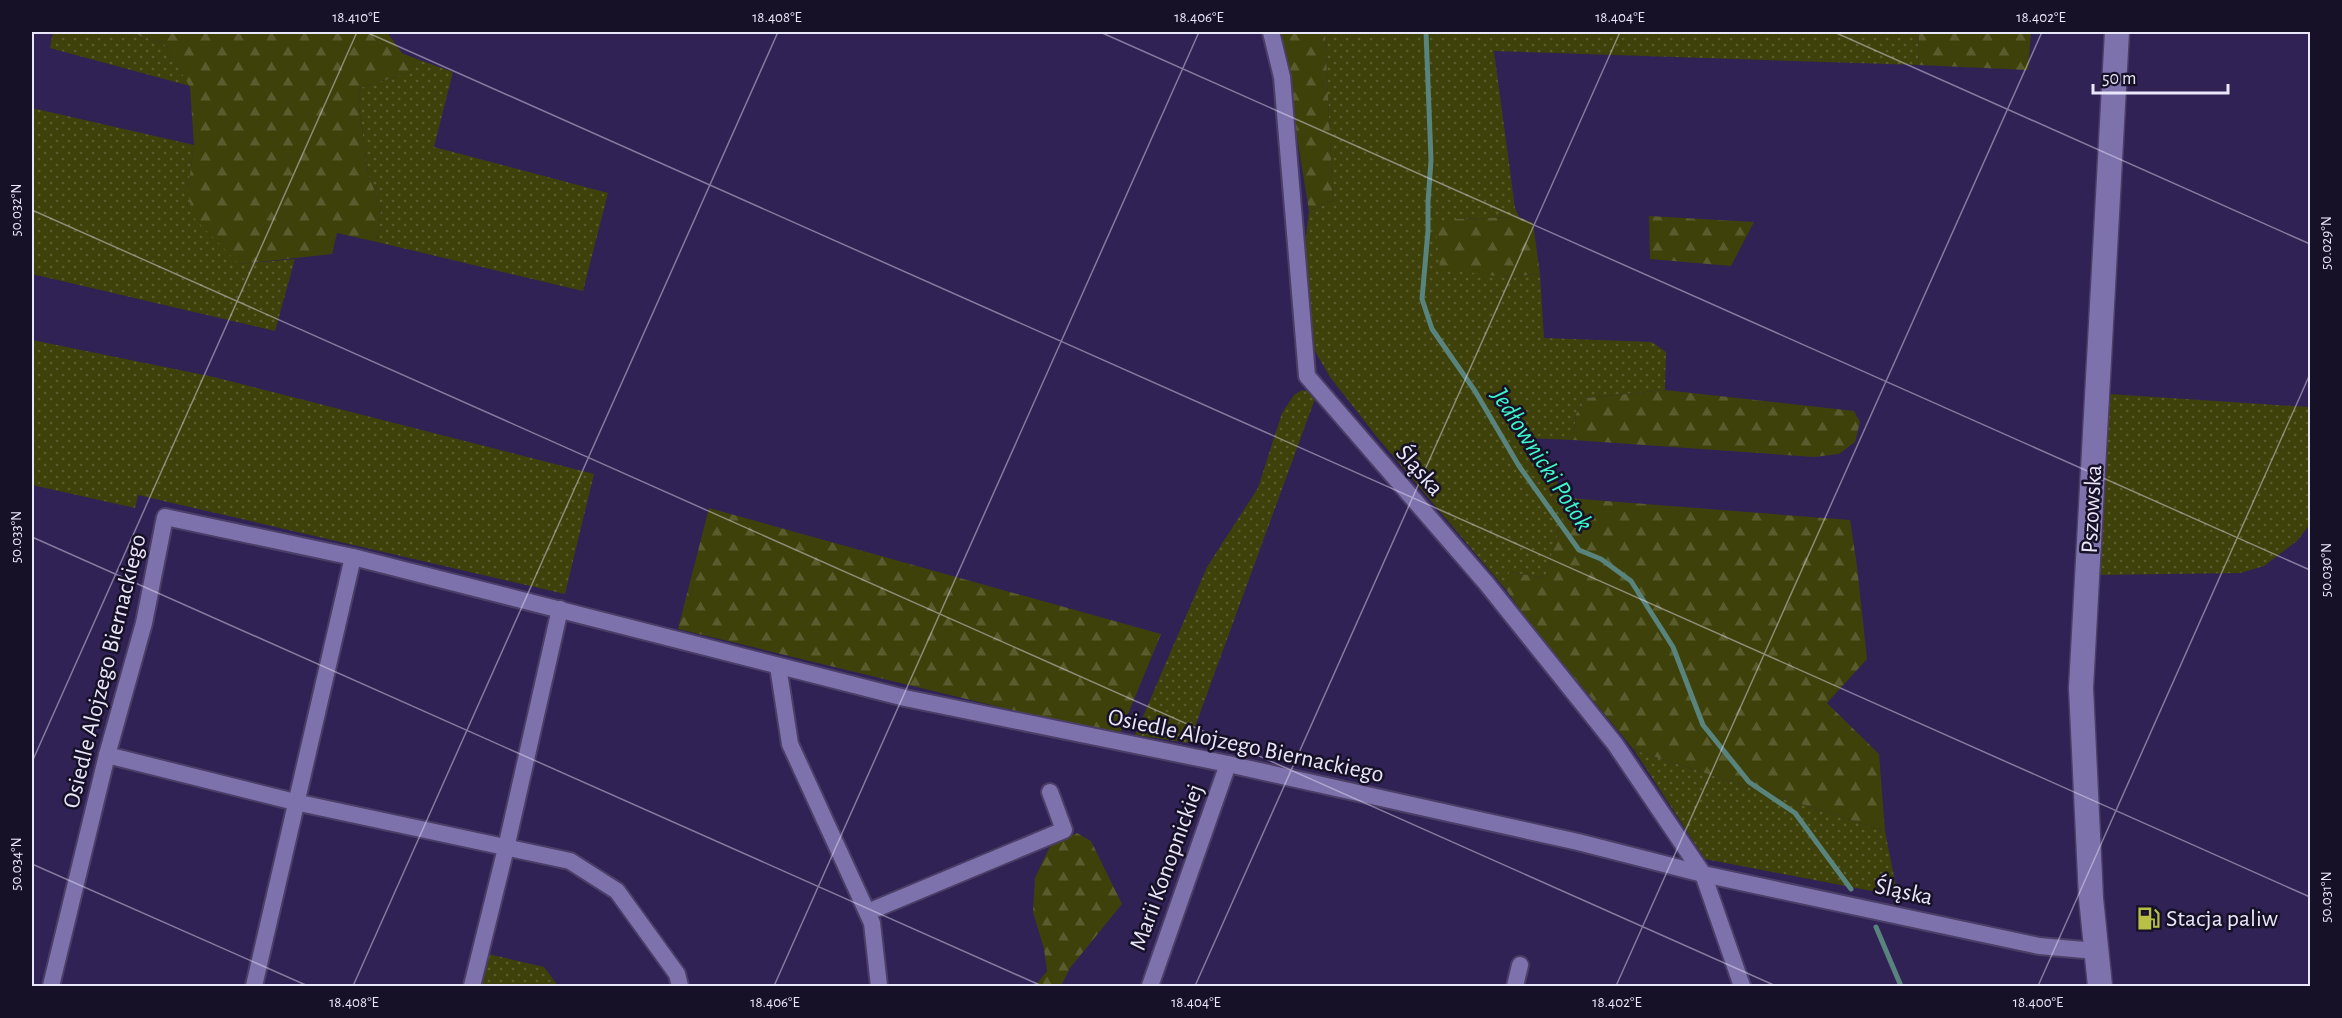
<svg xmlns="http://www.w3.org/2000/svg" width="2342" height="1018" viewBox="0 0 2342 1018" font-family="'Alegreya Sans',sans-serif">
<defs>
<pattern id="grass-dots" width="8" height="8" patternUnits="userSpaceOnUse" patternTransform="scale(1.5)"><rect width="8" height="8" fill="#3e4109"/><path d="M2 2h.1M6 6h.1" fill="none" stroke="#5a5c2e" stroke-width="1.8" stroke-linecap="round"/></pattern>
<pattern id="forest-firs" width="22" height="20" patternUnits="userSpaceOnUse" patternTransform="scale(1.5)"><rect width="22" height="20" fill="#3e4109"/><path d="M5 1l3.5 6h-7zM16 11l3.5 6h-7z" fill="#5a5c2e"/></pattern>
</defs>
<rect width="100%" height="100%" fill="#302254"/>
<!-- grass -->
<g fill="url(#grass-dots)">
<polygon points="53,32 131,32 143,37 163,42 190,86 50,48"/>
<polygon points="1325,32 1919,32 1918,65 1494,51 1515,208 1519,217 1457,219 1503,277 1540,274 1544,338 1652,342 1666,352 1665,390 1587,398 1576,414 1573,440 1527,438 1568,498 1545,578 1510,572 1507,591 1377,437 1330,377 1315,351 1304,251 1309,211 1333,201"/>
<polygon points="417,59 453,72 434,147 608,193 583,291 377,242 381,208 368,173 358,99 360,88 410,72"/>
<polygon points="32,108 194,145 188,189 239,264 295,259 275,331 32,274"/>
<polygon points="32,340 214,377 594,474 565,594 138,495 135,508 32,485"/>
<polygon points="1302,390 1313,392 1315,399 1189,743 1135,735 1207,567 1258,488 1282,413 1294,395"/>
<polygon points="2109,394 2309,407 2310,409 2310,524 2298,540 2264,566 2240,573 2096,575"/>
<polygon points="1634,750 1885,831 1898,896 1705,859"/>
<polygon points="488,954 544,967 558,986 480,986"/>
</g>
<!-- forest -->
<g fill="url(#forest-firs)">
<polygon points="131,32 387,32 402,53 417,59 411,72 360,88 358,99 368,173 381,208 377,242 337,233 332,254 239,264 192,216 188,189 194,145 190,87 163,42 143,37"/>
<polygon points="1280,32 1325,32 1333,201 1309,211"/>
<polygon points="1919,32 2031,32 2028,70 1918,65"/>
<polygon points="1649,216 1754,222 1731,266 1650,259"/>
<polygon points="1519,217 1533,223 1540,274 1503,277 1440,268 1435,222 1457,219"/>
<polygon points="1665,390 1854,411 1860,422 1855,442 1839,454 1814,457 1573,440 1576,414 1587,398"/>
<polygon points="1568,498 1850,520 1857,566 1867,659 1827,703 1879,754 1885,831 1634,750 1527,620 1507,591 1509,572 1545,578"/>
<polygon points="709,508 1161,634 1119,736 678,629"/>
<polygon points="1077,833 1091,841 1122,904 1070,968 1061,986 1035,986 1047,971 1044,949 1033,912 1035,878 1051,844"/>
</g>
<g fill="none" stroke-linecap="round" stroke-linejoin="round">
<!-- stream -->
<g stroke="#59837d" stroke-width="5">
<polyline points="1426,32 1431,160 1428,202 1428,231 1422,299 1432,329 1475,391 1519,466 1579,550 1601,559 1631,581 1673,647 1703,725 1749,782 1795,813 1851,889"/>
<polyline points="1876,927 1901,986"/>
</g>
<defs>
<g id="street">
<polyline points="1271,32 1282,77 1307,376 1486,583 1615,744 1703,874 1742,986"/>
<polyline points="778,666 790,744 872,923 879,986"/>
<polyline points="107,755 295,802 570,861 617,891 677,974 680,986"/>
<polyline points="868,912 1064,830 1050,792"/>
<polyline points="51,986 107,755 144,623 165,517 353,557 905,698 1228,764 1578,842 1703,874 2039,946 2096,951"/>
<polyline points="254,986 353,557"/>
<polyline points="472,986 506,848 560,609"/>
<polyline points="1150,986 1228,764"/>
<polyline points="1515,986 1520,965"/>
</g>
<polyline id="secondary" points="2100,986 2091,898 2081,688 2117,32"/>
</defs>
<!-- street casing -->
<use href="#street" stroke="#4b3e67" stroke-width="20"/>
<!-- secondary casing -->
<use href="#secondary" stroke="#4b3e67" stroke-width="27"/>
<!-- street -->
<use href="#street" stroke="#7e72ac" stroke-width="16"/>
<!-- secondary -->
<use href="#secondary" stroke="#7e72ac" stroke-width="24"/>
</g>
<!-- ticks -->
<path fill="none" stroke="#eae7fa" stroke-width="1.5" stroke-opacity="0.45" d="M366 32 2310 897M1100 32 2310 570M1834 32 2310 244M32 210 1776 986M32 537 1042 986M32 762 357 32M32 864 308 986M353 986 778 32M774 986 1199 32M1195 986 1620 32M1616 986 2042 32M2038 986 2310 374"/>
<!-- icons -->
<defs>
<symbol id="fuel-bare" viewBox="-9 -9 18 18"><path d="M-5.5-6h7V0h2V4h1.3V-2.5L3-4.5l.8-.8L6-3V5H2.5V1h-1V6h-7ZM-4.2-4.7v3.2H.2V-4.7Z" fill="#b9c046" stroke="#161127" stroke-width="2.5" paint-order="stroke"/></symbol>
</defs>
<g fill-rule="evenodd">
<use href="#fuel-bare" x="2132" y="902" width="33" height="33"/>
</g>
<g text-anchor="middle" stroke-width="5" stroke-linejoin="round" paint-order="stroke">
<!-- street labels -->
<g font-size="24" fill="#eae7fa" stroke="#161127">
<text transform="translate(1420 470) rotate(49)" y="8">Śląska</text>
<text transform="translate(2091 509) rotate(-87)" y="8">Pszowska</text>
<text transform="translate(104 671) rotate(-76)" y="8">Osiedle Alojzego Biernackiego</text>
<text transform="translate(1246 745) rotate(12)" y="8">Osiedle Alojzego Biernackiego</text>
<text transform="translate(1166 867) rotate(-70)" y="8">Marii Konopnickiej</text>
<text transform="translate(1904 891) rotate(12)" y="8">Śląska</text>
</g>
<!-- poi labels -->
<g font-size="24" fill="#eae7fa" stroke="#161127" text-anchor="start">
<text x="2166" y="926">Stacja paliw</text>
</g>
<!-- water labels -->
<g font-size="26" font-style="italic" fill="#3bf9cd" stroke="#161127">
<text transform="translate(1543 459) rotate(57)" y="9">Jedłownicki Potok</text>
</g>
</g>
<!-- border -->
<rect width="2342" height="1018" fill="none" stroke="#161127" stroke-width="66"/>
<!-- scale -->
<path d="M2093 84v9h135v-9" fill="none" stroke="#eae7fa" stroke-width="3"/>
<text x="2102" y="84" font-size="18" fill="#eae7fa" stroke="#161127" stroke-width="4.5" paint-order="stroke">50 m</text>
<rect x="33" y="33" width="2276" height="952" fill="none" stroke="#eae7fa" stroke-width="2"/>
<g font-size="15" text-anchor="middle" fill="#eae7fa">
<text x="356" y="22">18.410°E</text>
<text x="777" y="22">18.408°E</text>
<text x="1199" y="22">18.406°E</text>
<text x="1620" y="22">18.404°E</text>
<text x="2041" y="22">18.402°E</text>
<text transform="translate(16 210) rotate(-90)" y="5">50.032°N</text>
<text transform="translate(2326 243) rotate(-90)" y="5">50.029°N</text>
<text transform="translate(16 537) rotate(-90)" y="5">50.033°N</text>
<text transform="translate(2326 570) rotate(-90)" y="5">50.030°N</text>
<text transform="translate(16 864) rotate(-90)" y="5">50.034°N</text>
<text transform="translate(2326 897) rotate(-90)" y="5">50.031°N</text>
<text x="354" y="1007">18.408°E</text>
<text x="775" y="1007">18.406°E</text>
<text x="1196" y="1007">18.404°E</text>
<text x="1617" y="1007">18.402°E</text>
<text x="2038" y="1007">18.400°E</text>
</g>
</svg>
